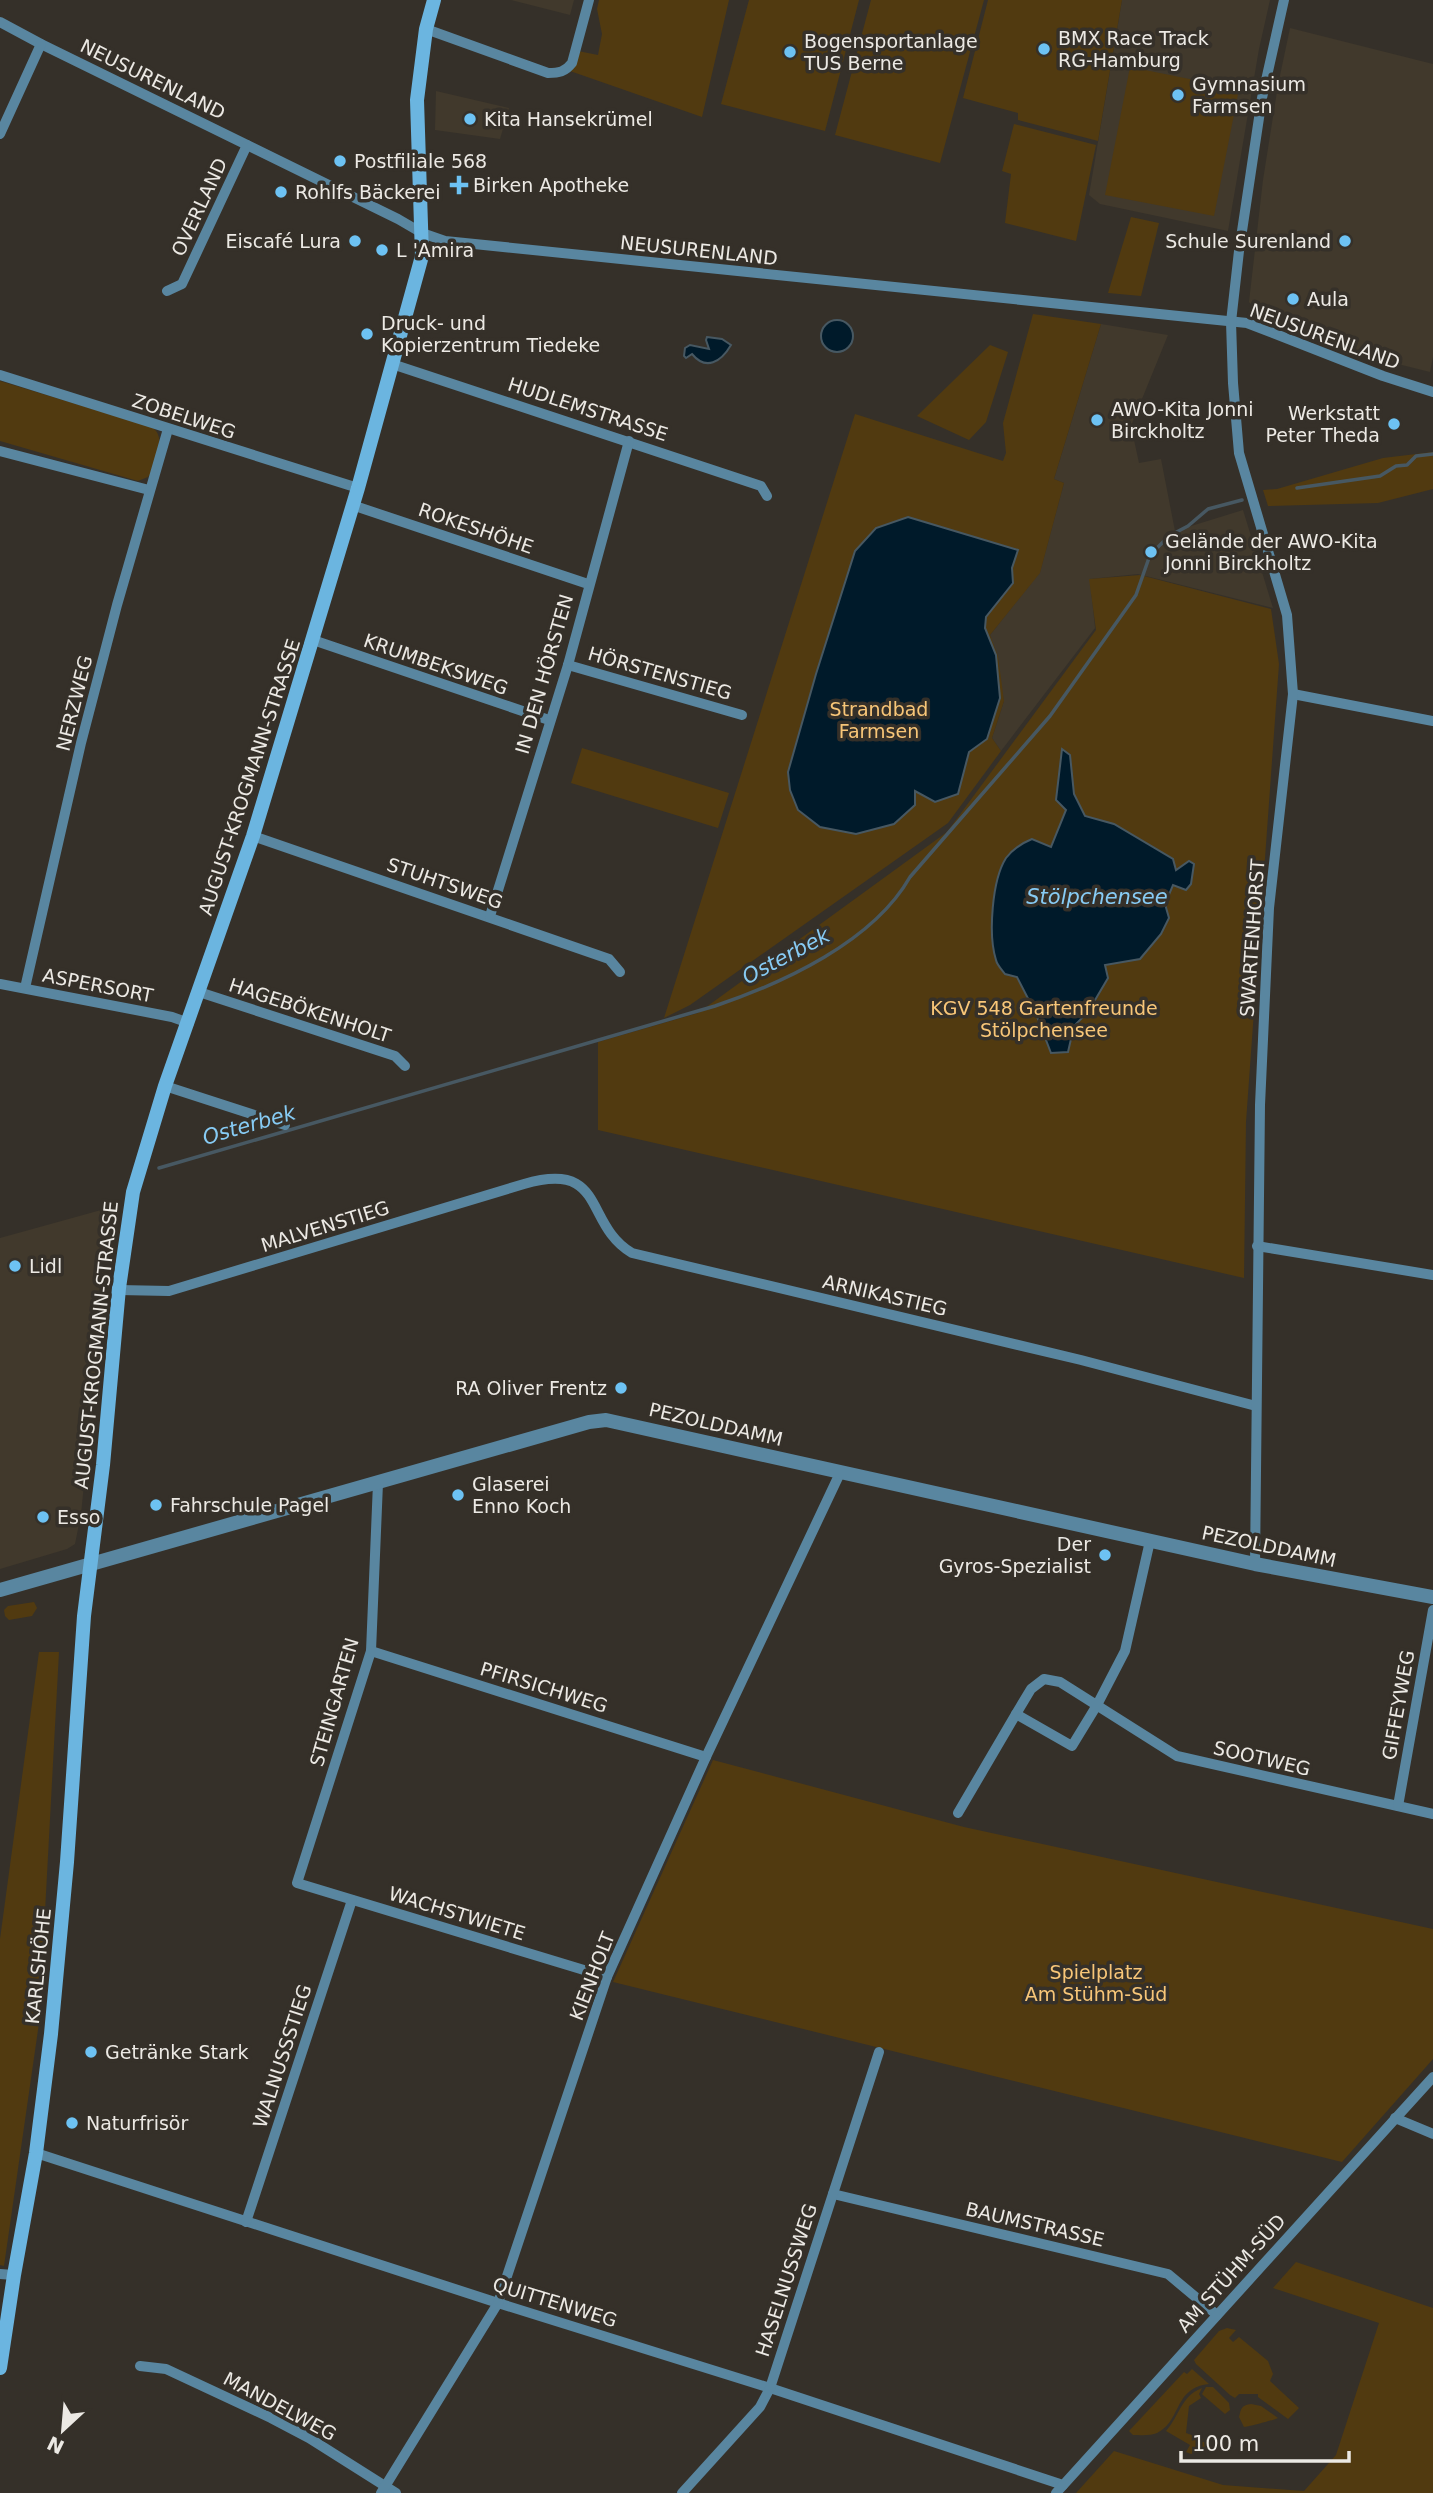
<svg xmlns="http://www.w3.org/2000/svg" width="1433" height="2493" viewBox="0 0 1433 2493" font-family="'DejaVu Sans',sans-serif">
<rect width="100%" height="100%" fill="#353029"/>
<!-- built -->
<g fill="#41392c">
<polygon points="511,0 574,0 570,15"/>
<polygon points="1122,0 1270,0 1259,49 1228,231 1100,204 1089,195"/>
<polygon points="1290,28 1433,64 1433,357 1430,372 1390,362 1260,315 1249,302 1263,180 1278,85"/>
<polygon points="436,91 509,108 500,139 435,130"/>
<polygon points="1101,324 1168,335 1131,426 1139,463 1161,459 1175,531 1243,510 1273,608 1138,574 1090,579 1095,628 1001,751 992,738 1004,701 990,635 1040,572 1064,483 1054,479"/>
<polygon points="112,1207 105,1293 100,1328 81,1514 75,1544 67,1549 0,1569 0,1238"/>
</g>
<!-- green -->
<g fill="#513a10">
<polygon points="599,0 729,0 702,117 570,71 578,51 598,55 602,34 597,9"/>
<polygon points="749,0 859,0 825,131 721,104"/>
<polygon points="871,0 984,0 940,163 835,135"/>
<polygon points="988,0 1122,0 1098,141 1018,120 1018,113 963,98"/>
<polygon points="1130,67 1239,89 1214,216 1105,195"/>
<polygon points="1014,124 1096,145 1076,241 1005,223 1011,174 1002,171"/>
<polygon points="1131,217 1159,223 1141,296 1108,293"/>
<polygon points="1033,314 1101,324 1054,479 1064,483 1040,573 990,635 998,656 1004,701 992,738 1001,751 948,823 690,1005 664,1018 855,414 1003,461 1006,453 1003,423"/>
<polygon points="990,345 1008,352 986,422 969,440 917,416"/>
<path d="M0 381 152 427C167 438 155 458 151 473L148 477 138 481 0 441Z"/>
<polygon points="1433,452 1433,489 1378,503 1268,506 1263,490 1277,489 1383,458"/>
<polygon points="1140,575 1271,609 1279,664 1246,1122 1244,1278 598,1130 598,1042 698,1013 947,832 1096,630 1089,579"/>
<polygon points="582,748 729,793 718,828 571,783"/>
<polygon points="34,1602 37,1608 32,1616 9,1620 5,1616 4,1610 8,1606"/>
<polygon points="39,1652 59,1652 39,2023 4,2266 0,2265 0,1939"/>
<polygon points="713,1760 964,1827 1433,1929 1433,2059 1342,2162 613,1982"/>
<polygon points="1296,2262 1433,2308 1433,2493 1076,2493 1114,2451 1223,2485 1304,2491 1336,2455 1379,2323 1273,2288"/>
<polygon points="1227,2328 1236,2330 1229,2338 1233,2342 1239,2337 1268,2361 1273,2374 1270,2381 1299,2408 1288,2419 1258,2397 1258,2394 1239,2394 1235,2398 1230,2395 1196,2364 1194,2360 1219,2331"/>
<path d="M1192 2369 1209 2384C1173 2388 1182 2421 1157 2433 1151 2436 1140 2435 1133 2435L1129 2431 1184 2372 1187 2374Z"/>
<polygon points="1206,2387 1213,2387 1229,2403 1230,2410 1225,2414 1204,2396 1202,2394"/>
<path d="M1202 2388 1199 2394 1201 2398 1189 2406 1186 2433 1203 2439 1202 2442H1211L1210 2445 1191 2454 1186 2452 1190 2445 1166 2431C1180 2415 1181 2396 1202 2388Z"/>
<path d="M1251 2404 1261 2406 1278 2418C1274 2420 1248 2427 1244 2427L1239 2417C1241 2408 1242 2405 1251 2404Z"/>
</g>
<!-- water -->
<g fill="#001a2a" stroke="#475862" stroke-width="2">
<circle cx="837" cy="336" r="16"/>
<path d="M707 337 722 339 731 345C721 362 706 371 692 354L686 358 684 356 685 348 690 345 709 349 706 340Z"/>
<polygon points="908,517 1018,550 1012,568 1013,583 986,617 985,628 996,655 1000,698 987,739 969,752 958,794 935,802 915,791 915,805 894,824 856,834 820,827 798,810 790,790 788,772 816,674 855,551 876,528"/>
<path d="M1062 749 1070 755 1074 794 1085 816 1114 824 1173 859 1176 870 1189 861 1194 864 1191 884 1186 890 1173 885 1165 904 1169 918 1161 934 1140 959 1105 965 1108 978 1088 1012 1074 1026 1068 1052 1051 1053 1036 1014 1017 977 1005 974C1002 970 997 965 996 960 988 935 992 880 1006 858 1013 849 1022 843 1032 839L1051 847 1066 810 1056 800Z"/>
</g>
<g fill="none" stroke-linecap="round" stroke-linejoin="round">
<!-- stream -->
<g stroke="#475862" stroke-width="3.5">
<polyline points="1297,488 1380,476 1396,466 1407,465 1416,456 1433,454"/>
<path d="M159 1168 715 1006C783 983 873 942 910 877L1050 716 1136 595 1150 555 1169 536 1188 526 1208 509 1242 500"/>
</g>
<!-- minor -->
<g stroke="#5986a0" stroke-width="10">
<polyline points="0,22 41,44 398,219 422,233 445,241 1247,323 1383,376 1433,392"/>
<path d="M426 29 548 73C559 73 565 72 572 63L589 0"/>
<polyline points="0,134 41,44"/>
<polyline points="167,291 182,284 247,145"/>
<polyline points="392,364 761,486 767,496"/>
<polyline points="0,375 358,488"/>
<polyline points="0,451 149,490"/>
<polyline points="352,505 588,584"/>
<polyline points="313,640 549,720"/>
<polyline points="568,665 742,715"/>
<polyline points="1293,694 1433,721"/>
<polyline points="253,836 609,959 620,972"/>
<polyline points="490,916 568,665 629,441"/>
<polyline points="0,984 172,1017 189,1023"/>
<polyline points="25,988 81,743 117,605 168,429"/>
<polyline points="199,992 395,1056 405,1066"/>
<polyline points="165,1086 285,1125"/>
<polyline points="1257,1246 1433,1275"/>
<path d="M119 1290 169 1291 524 1184C607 1160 583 1224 632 1253L1081 1360 1256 1406"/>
<polyline points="378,1483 371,1651 297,1883 607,1977"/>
<polyline points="1150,1541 1125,1651 1097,1705 1072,1746 1016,1714 1031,1689 1044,1679 1060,1682 1177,1756 1433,1814"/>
<polyline points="1255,1564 1260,1105 1269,908 1293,694 1287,615 1239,453 1233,383 1231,322 1239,251 1262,98 1284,0"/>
<polyline points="371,1651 706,1757"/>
<polyline points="1398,1806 1433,1610"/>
<polyline points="958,1813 1016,1714"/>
<polyline points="1395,2118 1433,2134"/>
<polyline points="36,2153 498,2303 770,2388 1063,2485"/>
<polyline points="833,2194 1168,2274 1217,2315"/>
<polyline points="246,2222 352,1900"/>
<polyline points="0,2274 14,2275"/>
<polyline points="140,2366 166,2369 271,2418 309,2438 396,2493"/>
<polyline points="381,2493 498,2303 607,1977 706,1757 841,1471"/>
<polyline points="682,2493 760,2407 770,2388 879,2052"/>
<polyline points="1056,2493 1433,2077"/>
</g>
<!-- tertiary -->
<polyline stroke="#5986a0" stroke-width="14" points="0,1590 589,1422 606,1420 1255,1564 1433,1597"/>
<!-- secondary -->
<polyline stroke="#6bb5e0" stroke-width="14" points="0,2368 14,2275 36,2153 51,2034 67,1862 84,1616 103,1465 119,1288 133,1192 165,1086 253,836 358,488 422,256 417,100 426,29 434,0"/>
</g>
<!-- markers -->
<g fill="#6dc2f3" stroke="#353029" stroke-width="2.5">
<circle cx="1044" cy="49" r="7"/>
<circle cx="790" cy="52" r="7"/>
<circle cx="1178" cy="95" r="7"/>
<circle cx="470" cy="119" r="7"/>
<circle cx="340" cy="161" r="7"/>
<path d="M455.5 174.5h7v7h7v7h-7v7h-7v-7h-7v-7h7z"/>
<circle cx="281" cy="192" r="7"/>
<circle cx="355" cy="241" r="7"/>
<circle cx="1345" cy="241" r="7"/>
<circle cx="382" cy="250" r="7"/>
<circle cx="1293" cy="299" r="7"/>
<circle cx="367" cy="334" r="7"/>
<circle cx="1097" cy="420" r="7"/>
<circle cx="1394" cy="424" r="7"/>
<circle cx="1151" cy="552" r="7"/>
<circle cx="15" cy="1266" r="7"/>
<circle cx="621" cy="1388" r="7"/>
<circle cx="458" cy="1495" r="7"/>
<circle cx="156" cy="1505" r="7"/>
<circle cx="43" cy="1517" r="7"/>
<circle cx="1105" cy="1555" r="7"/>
<circle cx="91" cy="2052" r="7"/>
<circle cx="72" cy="2123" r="7"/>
</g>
<g text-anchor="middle" stroke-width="7" stroke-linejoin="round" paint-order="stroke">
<!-- poi labels -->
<g font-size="19" fill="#ece9e4" stroke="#353029" text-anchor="start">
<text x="1058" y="45">BMX Race Track<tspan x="1058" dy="22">RG-Hamburg</tspan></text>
<text x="804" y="48">Bogensportanlage<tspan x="804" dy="22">TUS Berne</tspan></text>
<text x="1192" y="91">Gymnasium<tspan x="1192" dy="22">Farmsen</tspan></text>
<text x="484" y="126">Kita Hansekrümel</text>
<text x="354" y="168">Postfiliale 568</text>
<text x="473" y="192">Birken Apotheke</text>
<text x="295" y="199">Rohlfs Bäckerei</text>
<text x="341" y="248" text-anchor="end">Eiscafé Lura</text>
<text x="1331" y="248" text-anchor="end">Schule Surenland</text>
<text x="396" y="257">L 'Amira</text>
<text x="1307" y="306">Aula</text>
<text x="381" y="330">Druck- und<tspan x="381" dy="22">Kopierzentrum Tiedeke</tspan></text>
<text x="1111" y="416">AWO-Kita Jonni<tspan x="1111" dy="22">Birckholtz</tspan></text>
<text x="1380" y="420" text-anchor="end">Werkstatt<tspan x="1380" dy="22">Peter Theda</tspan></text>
<text x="1165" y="548">Gelände der AWO-Kita<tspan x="1165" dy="22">Jonni Birckholtz</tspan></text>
<text x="29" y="1273">Lidl</text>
<text x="607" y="1395" text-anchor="end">RA Oliver Frentz</text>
<text x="472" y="1491">Glaserei<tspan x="472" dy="22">Enno Koch</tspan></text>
<text x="170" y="1512">Fahrschule Pagel</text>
<text x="57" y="1524">Esso</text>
<text x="1091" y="1551" text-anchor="end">Der<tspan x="1091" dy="22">Gyros-Spezialist</tspan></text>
<text x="105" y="2059">Getränke Stark</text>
<text x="86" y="2130">Naturfrisör</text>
</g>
<!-- street labels -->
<g font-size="19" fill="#ece9e4" stroke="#353029">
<text transform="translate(153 79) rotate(26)" y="7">NEUSURENLAND</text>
<text transform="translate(199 207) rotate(-65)" y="7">OVERLAND</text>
<text transform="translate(699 250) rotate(6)" y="7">NEUSURENLAND</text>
<text transform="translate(1325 336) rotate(20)" y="7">NEUSURENLAND</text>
<text transform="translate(588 409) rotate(18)" y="7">HUDLEMSTRASSE</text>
<text transform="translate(184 416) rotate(18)" y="7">ZOBELWEG</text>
<text transform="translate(476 528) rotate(19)" y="7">ROKESHÖHE</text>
<text transform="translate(436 664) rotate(19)" y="7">KRUMBEKSWEG</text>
<text transform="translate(660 673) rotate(16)" y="7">HÖRSTENSTIEG</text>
<text transform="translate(544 674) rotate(-74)" y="7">IN DEN HÖRSTEN</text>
<text transform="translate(74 703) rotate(-76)" y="7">NERZWEG</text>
<text transform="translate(249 777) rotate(-72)" y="7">AUGUST-KROGMANN-STRASSE</text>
<text transform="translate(445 883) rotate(19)" y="7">STUHTSWEG</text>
<text transform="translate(1252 938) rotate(-86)" y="7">SWARTENHORST</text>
<text transform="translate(98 985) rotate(11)" y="7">ASPERSORT</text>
<text transform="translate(310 1010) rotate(18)" y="7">HAGEBÖKENHOLT</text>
<text transform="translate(325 1226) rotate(-17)" y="7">MALVENSTIEG</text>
<text transform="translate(885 1295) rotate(13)" y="7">ARNIKASTIEG</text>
<text transform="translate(96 1345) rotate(-84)" y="7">AUGUST-KROGMANN-STRASSE</text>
<text transform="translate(716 1424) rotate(13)" y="7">PEZOLDDAMM</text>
<text transform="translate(1269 1546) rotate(12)" y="7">PEZOLDDAMM</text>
<text transform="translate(544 1687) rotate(17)" y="7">PFIRSICHWEG</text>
<text transform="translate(334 1702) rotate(-74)" y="7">STEINGARTEN</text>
<text transform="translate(1398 1705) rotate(-80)" y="7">GIFFEYWEG</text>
<text transform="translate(1262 1758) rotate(13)" y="7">SOOTWEG</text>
<text transform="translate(457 1913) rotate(17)" y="7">WACHSTWIETE</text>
<text transform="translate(38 1966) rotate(-84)" y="7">KARLSHÖHE</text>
<text transform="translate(592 1976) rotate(-69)" y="7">KIENHOLT</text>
<text transform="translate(282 2056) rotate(-72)" y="7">WALNUSSSTIEG</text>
<text transform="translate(1035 2224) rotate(13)" y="7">BAUMSTRASSE</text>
<text transform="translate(1231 2273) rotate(-48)" y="7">AM STÜHM-SÜD</text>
<text transform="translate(786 2280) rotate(-72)" y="7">HASELNUSSWEG</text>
<text transform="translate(555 2302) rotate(17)" y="7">QUITTENWEG</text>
<text transform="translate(280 2406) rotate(28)" y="7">MANDELWEG</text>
</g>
<!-- park labels -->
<g font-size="19" fill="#f8c678" stroke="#353029">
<text x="879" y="716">Strandbad<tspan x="879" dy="22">Farmsen</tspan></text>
<text x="1044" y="1015">KGV 548 Gartenfreunde<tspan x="1044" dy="22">Stölpchensee</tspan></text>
<text x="1096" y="1979">Spielplatz<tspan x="1096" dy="22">Am Stühm-Süd</tspan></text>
</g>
<!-- water labels -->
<g font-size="21" font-style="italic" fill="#87cbf4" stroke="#353029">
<text x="1097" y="904">Stölpchensee</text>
<text transform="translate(786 956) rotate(-28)" y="7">Osterbek</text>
<text transform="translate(249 1125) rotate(-16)" y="7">Osterbek</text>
</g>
</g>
<!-- north arrow -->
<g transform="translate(63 2430) rotate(206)" stroke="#353029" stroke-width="5" paint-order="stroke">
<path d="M0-5L12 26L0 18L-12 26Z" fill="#ece9e4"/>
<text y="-10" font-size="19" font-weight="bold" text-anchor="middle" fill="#ece9e4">N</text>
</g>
<!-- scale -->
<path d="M1181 2451v10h168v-10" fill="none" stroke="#ece9e4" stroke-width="3.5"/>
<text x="1192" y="2451" font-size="21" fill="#ece9e4" stroke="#353029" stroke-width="5" paint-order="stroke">100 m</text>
</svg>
